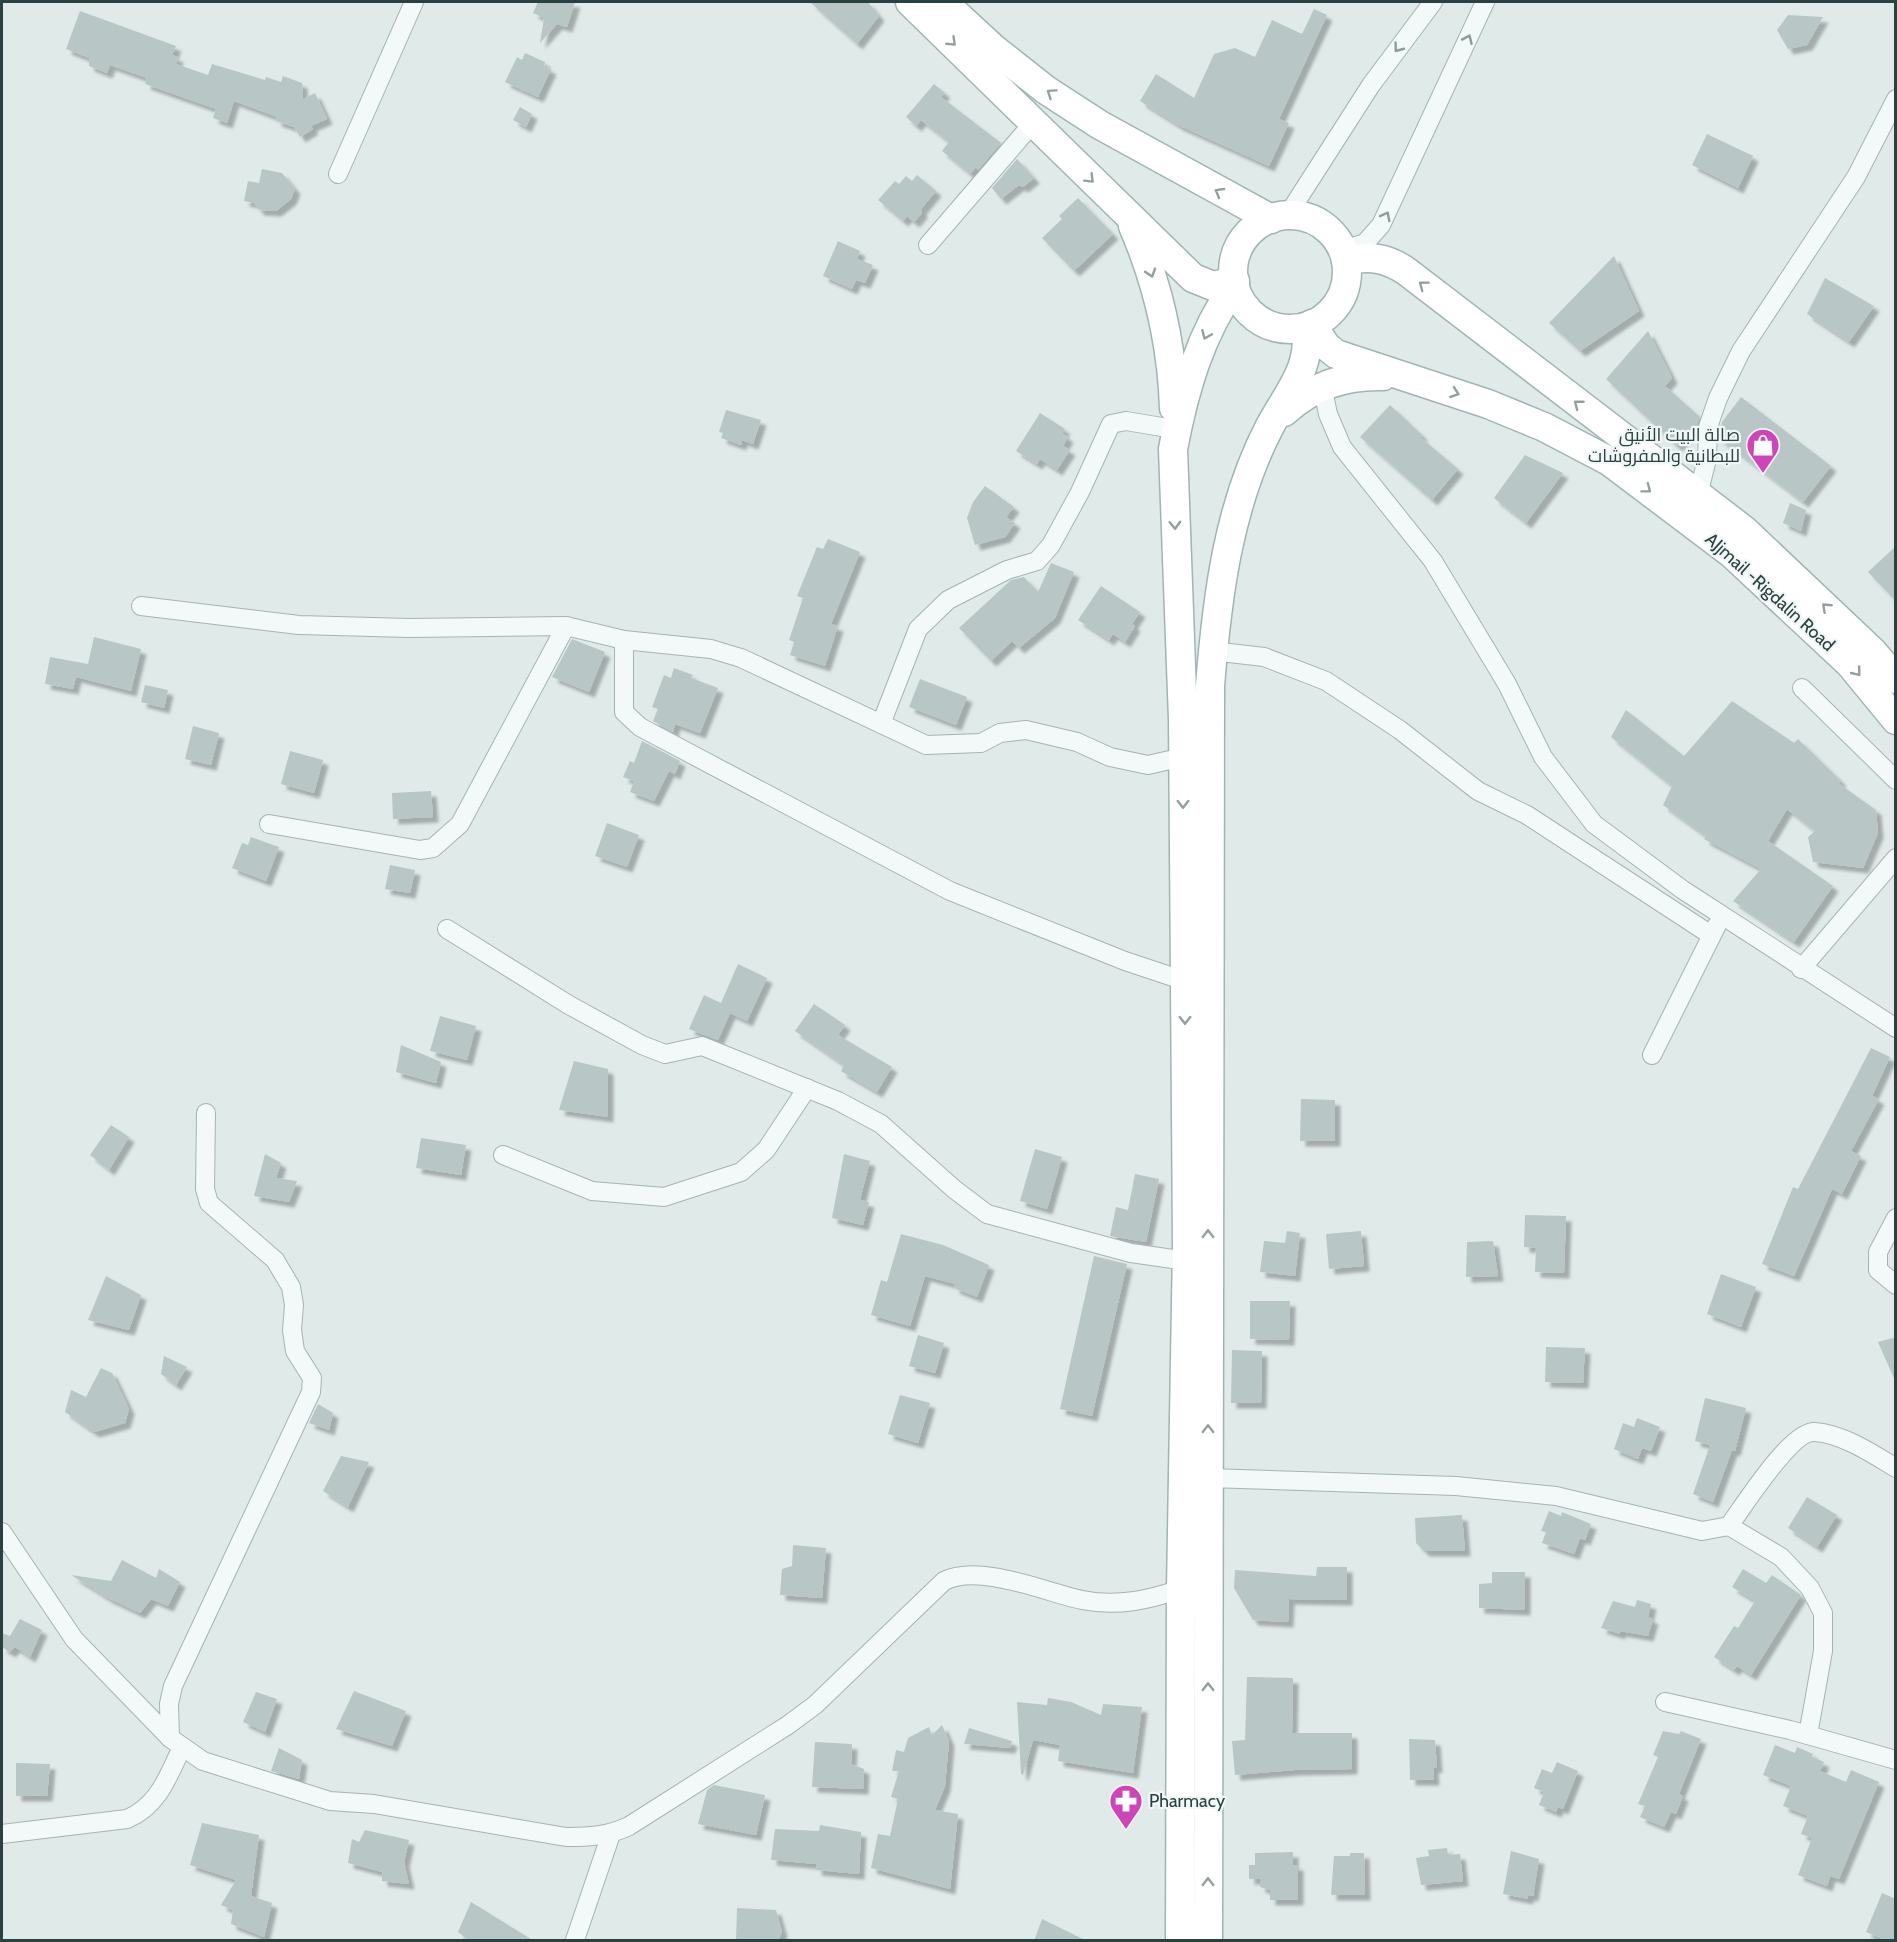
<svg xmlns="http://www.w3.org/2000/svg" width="1897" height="1942" viewBox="0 0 1897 1942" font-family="Cabin,Cairo,sans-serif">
<defs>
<filter id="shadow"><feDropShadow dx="5.5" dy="5.5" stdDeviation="1.5" flood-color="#0004"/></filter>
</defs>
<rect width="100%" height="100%" fill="#e0eae9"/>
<!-- building -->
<g fill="#b8c6c6" filter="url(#shadow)">
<polygon points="538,2 575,2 567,27 557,24 540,43 544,18 533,13"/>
<polygon points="810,2 868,2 879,16 857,44"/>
<polygon points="1314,9 1327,15 1279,119 1289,123 1269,166 1178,125 1140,101 1156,74 1194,98 1214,54 1235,48 1255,57 1272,20 1302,34"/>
<polygon points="80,11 176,46 172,55 178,57 176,64 208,75 212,64 265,80 266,77 281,82 283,76 302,83 303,99 315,93 327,119 311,126 313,129 300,137 294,127 276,121 277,117 234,101 227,123 213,118 216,109 145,84 147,78 110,65 107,73 89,66 89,58 66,49"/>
<polygon points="1788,15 1823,17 1807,45 1788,49 1777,30"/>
<polygon points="525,53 545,62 544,66 551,69 538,97 505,82 517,57 522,60"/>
<polygon points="934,84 945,93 941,97 1001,143 978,170 976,167 970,174 942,151 949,142 921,120 916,126 906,117"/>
<polygon points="520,107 532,114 526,127 513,120"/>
<polygon points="1707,134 1753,156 1738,188 1692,165"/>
<polygon points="1017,159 1034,178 1023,187 1019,185 1001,199 992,188"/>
<polygon points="262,169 282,173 295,189 291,199 276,211 259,210 254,203 244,201 248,181 259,183"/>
<polygon points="917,175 936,191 921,209 922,213 914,222 907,216 903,221 878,200 895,181 899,184 906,176 912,181"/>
<polygon points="1078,198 1113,234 1074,271 1042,238 1062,219 1059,216"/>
<polygon points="838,241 860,251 857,259 873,265 865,283 856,280 852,289 823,276"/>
<polygon points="1614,256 1639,311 1580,351 1549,323"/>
<polygon points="1825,278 1874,306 1849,342 1807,314"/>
<polygon points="1648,331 1672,378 1665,386 1700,417 1697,425 1677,446 1606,379"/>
<polygon points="1741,397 1831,466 1803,502 1719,438 1722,422"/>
<polygon points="1390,405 1422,435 1420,437 1458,469 1432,500 1360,437"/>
<polygon points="726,410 761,420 753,444 742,440 741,445 721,438 723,433 719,432"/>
<polygon points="1040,413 1065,429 1062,433 1068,437 1063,446 1070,450 1057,470 1040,459 1037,464 1016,451"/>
<polygon points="1525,455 1563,473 1526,523 1494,498"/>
<polygon points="985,486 1014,507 1006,517 1015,523 1005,537 975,545 967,518 973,502"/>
<polygon points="1790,503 1806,510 1801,531 1783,523"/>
<polygon points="828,539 860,552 831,624 838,626 825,666 790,655 794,642 789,640 803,598 797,596 817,547 823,549"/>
<polygon points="1896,546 1896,601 1868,572"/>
<polygon points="1051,563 1074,572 1055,618 1019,648 1012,641 991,661 959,628 1011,580 1024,577 1038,592"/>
<polygon points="1101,586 1140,612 1132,624 1135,626 1125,642 1113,634 1109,640 1078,620"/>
<polygon points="94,637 141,649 131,691 76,677 73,689 45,684 50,657 88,664"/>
<polygon points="572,639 605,652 589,692 552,677"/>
<polygon points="674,668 693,675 691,678 718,688 700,733 675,724 673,732 653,721 658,709 652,707 664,675 671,678"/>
<polygon points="920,679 967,697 956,725 909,707"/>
<polygon points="145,685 168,690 164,708 141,702"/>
<polygon points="1732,701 1794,743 1798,739 1841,781 1838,783 1876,810 1878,833 1863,868 1813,862 1808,837 1815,831 1787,809 1768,841 1833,886 1794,942 1733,901 1761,869 1704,839 1706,836 1663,805 1672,786 1611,737 1626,710 1684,756"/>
<polygon points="193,726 219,733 211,765 185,759"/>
<polygon points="642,741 680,761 675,774 669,771 654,801 630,792 634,781 623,777 630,761 634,763"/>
<polygon points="290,751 323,760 314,793 281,784"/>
<polygon points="431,791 433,817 393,819 392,793"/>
<polygon points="607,823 639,835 627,867 595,856"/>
<polygon points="251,837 279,847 266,881 232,868 242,843 248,845"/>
<polygon points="390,865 415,870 410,893 385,889"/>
<polygon points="738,964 767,978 747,1021 730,1013 718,1040 689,1029 704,995 721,1003"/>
<polygon points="814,1004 845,1025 838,1035 892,1067 877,1092 841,1071 844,1065 795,1031"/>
<polygon points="440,1016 476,1026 467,1060 430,1051"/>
<polygon points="401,1045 441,1062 436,1083 396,1072"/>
<polygon points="1871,1048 1890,1057 1872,1096 1879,1099 1851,1151 1861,1156 1842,1194 1832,1189 1794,1276 1762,1264 1793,1187 1798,1189"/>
<polygon points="574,1061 608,1069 608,1117 559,1110"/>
<polygon points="1301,1099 1335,1100 1335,1141 1300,1141"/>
<polygon points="111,1125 129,1137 109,1170 90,1155"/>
<polygon points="421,1138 466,1145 461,1175 416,1168"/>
<polygon points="1035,1149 1062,1157 1047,1209 1020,1201"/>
<polygon points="265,1154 281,1163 276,1178 297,1181 289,1202 254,1196"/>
<polygon points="844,1154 870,1161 860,1200 869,1202 863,1225 832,1218"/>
<polygon points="1135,1174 1159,1179 1146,1242 1110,1236 1116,1207 1128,1210"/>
<polygon points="1525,1215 1566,1216 1564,1273 1535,1272 1536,1248 1524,1247"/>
<polygon points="1287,1231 1300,1233 1295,1276 1260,1272 1264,1241 1285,1243"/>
<polygon points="1361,1231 1364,1266 1329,1269 1326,1234"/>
<polygon points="901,1234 943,1245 989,1265 977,1297 954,1288 955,1284 925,1276 910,1326 871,1315 881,1280 887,1282"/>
<polygon points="1493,1241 1498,1276 1466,1277 1467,1242"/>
<polygon points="1094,1256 1127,1264 1092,1416 1060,1409"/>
<polygon points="1721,1274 1756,1287 1741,1327 1707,1314"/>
<polygon points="106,1276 141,1295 129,1330 88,1320"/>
<polygon points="1250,1301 1290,1301 1289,1340 1250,1339"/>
<polygon points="918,1335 944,1343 935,1373 909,1366"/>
<polygon points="1896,1337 1896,1383 1878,1342"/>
<polygon points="1546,1347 1585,1348 1583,1383 1545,1382"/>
<polygon points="1232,1350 1262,1351 1261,1403 1231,1403"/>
<polygon points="164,1356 187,1367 176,1385 161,1374"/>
<polygon points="101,1368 112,1373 129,1409 125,1423 94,1432 65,1412 71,1390 86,1397"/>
<polygon points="900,1395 930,1403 918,1443 888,1434"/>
<polygon points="1705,1398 1746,1408 1735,1451 1732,1450 1713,1502 1693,1494 1710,1445 1695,1441"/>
<polygon points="318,1404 333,1413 329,1430 309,1423"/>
<polygon points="1637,1418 1660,1427 1651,1451 1642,1448 1638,1459 1614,1449 1623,1423 1634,1427"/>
<polygon points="341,1456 369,1462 348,1507 323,1491"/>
<polygon points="1807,1497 1837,1515 1817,1547 1788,1528"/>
<polygon points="1549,1511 1561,1516 1562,1512 1591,1524 1585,1540 1580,1538 1574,1554 1542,1543 1546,1532 1541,1531"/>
<polygon points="1462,1515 1465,1551 1424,1551 1416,1543 1415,1518"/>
<polygon points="793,1545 826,1548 822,1598 780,1595 782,1569 792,1566"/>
<polygon points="122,1560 156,1578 159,1569 180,1582 168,1606 151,1599 140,1613 108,1598 71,1575 111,1581"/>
<polygon points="1317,1567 1347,1567 1347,1600 1289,1599 1288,1622 1253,1620 1234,1588 1235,1570 1316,1576"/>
<polygon points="1743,1569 1766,1583 1772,1575 1801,1595 1751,1675 1737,1666 1734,1670 1714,1657 1734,1626 1738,1628 1755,1601 1732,1587"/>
<polygon points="1492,1572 1525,1572 1525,1610 1479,1608 1479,1584 1492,1583"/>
<polygon points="1637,1600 1651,1604 1648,1617 1653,1619 1648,1636 1620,1631 1620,1634 1601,1628 1613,1601 1635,1607"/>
<polygon points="20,1619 42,1630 30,1657 15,1647 10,1652 2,1647 2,1633 10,1636"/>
<polygon points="1247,1677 1293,1678 1292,1733 1352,1733 1352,1769 1295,1770 1235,1775 1232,1741 1245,1740"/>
<polygon points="354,1691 406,1711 392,1746 336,1729"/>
<polygon points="256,1692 277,1699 265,1732 243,1722"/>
<polygon points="1048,1698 1071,1702 1101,1715 1103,1704 1142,1707 1133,1773 1058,1761 1060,1745 1033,1740 1023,1775 1021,1774 1017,1702 1047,1705"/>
<polygon points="942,1725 949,1741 945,1786 935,1810 958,1814 950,1889 871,1868 878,1834 890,1836 898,1799 891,1797 899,1771 892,1771 896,1750 904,1752 908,1738 929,1727 932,1735"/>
<polygon points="969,1728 1012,1741 1010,1748 964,1744"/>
<polygon points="1663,1731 1679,1734 1681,1731 1701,1739 1679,1794 1683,1796 1676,1814 1671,1812 1664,1827 1640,1817 1645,1806 1638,1804 1658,1757 1653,1755"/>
<polygon points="1409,1739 1435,1740 1437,1767 1433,1768 1434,1780 1410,1780"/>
<polygon points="815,1742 852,1744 851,1764 864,1769 863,1789 812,1787"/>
<polygon points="1775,1745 1795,1753 1797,1747 1813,1754 1812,1757 1824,1762 1820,1771 1846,1782 1851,1770 1879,1782 1839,1879 1830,1876 1827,1886 1798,1875 1812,1838 1801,1834 1808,1816 1783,1806 1791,1786 1763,1775"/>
<polygon points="279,1748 302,1760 299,1779 271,1771"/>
<polygon points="1557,1762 1578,1771 1563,1809 1558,1807 1556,1812 1539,1805 1544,1792 1534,1788 1542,1769 1552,1773"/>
<polygon points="16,1763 50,1764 47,1796 16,1796"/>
<polygon points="714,1785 765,1795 756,1835 698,1824 707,1790"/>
<polygon points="202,1823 259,1835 251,1896 272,1903 264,1937 231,1924 233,1910 221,1905 236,1880 190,1865"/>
<polygon points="820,1825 861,1832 859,1874 816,1870 817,1864 771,1860 775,1829 819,1831"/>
<polygon points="365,1830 409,1840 404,1862 409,1884 382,1881 382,1872 348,1863 352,1839 359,1842"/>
<polygon points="1447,1848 1448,1855 1460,1854 1463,1881 1421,1885 1416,1858 1429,1856 1428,1850"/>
<polygon points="1511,1851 1539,1859 1533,1896 1528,1895 1528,1899 1503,1894"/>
<polygon points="1293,1852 1293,1865 1298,1865 1298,1900 1270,1900 1270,1890 1260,1887 1260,1879 1249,1879 1249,1865 1255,1865 1255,1853"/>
<polygon points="1350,1853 1364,1853 1365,1895 1331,1895 1334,1856 1350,1856"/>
<polygon points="1882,1893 1896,1899 1896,1941 1888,1941 1866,1932"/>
<polygon points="471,1902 534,1941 470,1941 458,1932"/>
<polygon points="737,1908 776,1910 782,1932 778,1941 736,1941"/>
<polygon points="1042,1919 1087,1941 1034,1941"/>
</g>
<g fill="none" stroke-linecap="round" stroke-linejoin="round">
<defs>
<g id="street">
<polyline points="338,174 414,2"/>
<polyline points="1287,216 1371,85 1433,2"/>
<polyline points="928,245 1033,123"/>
<polyline points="1343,250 1365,243 1381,225 1485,2"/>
<polyline points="1322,385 1328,414 1342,447 1433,561 1507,684 1543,757 1594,824 1683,890 1896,1028"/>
<polyline points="1698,495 1707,459 1708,427 1718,398 1741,351 1856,177 1896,99"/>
<polyline points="141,606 299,625 409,628 566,626 624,640 711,649 741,658 926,745 981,743 1000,733 1026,730 1077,742 1110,757 1148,765 1183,757"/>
<polyline points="624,640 624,712 640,727 950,891 1125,961 1185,981"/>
<polyline points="1212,651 1264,657 1326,681 1400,730 1478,791 1527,815 1711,935"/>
<polyline points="1802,688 1896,780"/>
<polyline points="881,724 918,629 948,600 1007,570 1037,561 1051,545 1080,492 1111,424 1126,421 1174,429"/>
<polyline points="269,824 420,850 433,848 460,824 566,626"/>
<polyline points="447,929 569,1005 642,1045 665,1054 702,1046 838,1101 881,1124 954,1189 987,1214 1131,1253 1187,1261"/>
<polyline points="1801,969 1896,858"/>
<polyline points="1652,1055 1717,925"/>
<polyline points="503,1155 592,1191 664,1197 741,1172 766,1150 807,1088"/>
<polyline points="1896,1218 1878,1252 1878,1270 1896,1285"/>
<path d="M1208 1478 1456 1486 1556 1496 1702 1531 1729 1526C1743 1507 1792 1429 1815 1432 1843 1434 1873 1454 1896 1468"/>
<polyline points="1729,1526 1781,1557 1810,1588 1823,1613 1823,1651 1808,1735"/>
<path d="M2 1532 74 1639 170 1738 203 1761 330 1801 374 1804 566 1837C590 1837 608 1836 629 1826L788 1725 815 1705 944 1581C979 1563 1045 1592 1082 1600 1118 1607 1148 1600 1181 1589"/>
<polyline points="1665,1702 1790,1730 1896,1760"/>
<polyline points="170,1738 169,1704 173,1686 311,1392 312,1378 295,1351 292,1330 294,1305 291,1287 275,1260 209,1203 205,1189 206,1113"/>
<path d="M2 1834 127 1819C158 1806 168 1777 182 1747"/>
<polyline points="575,1940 611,1834"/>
</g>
<g id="primary">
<polyline points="910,2 1193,278 1213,286 1235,281"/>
<polyline points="943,2 994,49 1046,90 1100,125 1271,219"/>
<circle cx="1290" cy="272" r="57"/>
<path d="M1133 226C1158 284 1172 345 1174 408"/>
<path d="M1346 261C1369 255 1387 258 1406 271L1744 530 1873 652 1896 679"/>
<polyline points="1312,324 1326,346 1336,354 1488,404 1544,427 1609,461 1731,553 1850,664 1896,720"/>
<path d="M1284 412C1313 386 1344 375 1383 376"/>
<path d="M1180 1940 1181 1589 1187 1245 1183 720 1173 449C1184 391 1200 334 1235 285"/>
<path d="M1208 1940 1210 686C1217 598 1228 506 1270 426 1287 394 1314 365 1305 327"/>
</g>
</defs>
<!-- street casing -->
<use href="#street" stroke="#a5b4b3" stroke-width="20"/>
<!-- primary casing -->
<use href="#primary" stroke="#9fb5b4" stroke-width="31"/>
<!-- street -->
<use href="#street" stroke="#f3f8f8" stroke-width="18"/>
<!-- primary -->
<use href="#primary" stroke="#fff" stroke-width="28"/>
</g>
<!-- one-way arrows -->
<defs><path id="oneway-chevron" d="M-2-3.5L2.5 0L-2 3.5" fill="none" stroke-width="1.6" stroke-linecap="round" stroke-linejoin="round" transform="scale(1.5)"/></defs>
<g stroke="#8e9c9c">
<use href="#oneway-chevron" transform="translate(1468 39) rotate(-66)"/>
<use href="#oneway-chevron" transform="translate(1398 48) rotate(127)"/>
<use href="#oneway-chevron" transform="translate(1386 216) rotate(-62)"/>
</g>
<g stroke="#94a0a0">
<use href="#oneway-chevron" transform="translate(952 42) rotate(44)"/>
<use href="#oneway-chevron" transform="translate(1051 93) rotate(-146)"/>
<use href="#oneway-chevron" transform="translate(1090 179) rotate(45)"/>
<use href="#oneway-chevron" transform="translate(1219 192) rotate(-150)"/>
<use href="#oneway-chevron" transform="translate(1151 273) rotate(72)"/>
<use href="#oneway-chevron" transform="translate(1423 285) rotate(-143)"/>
<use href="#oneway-chevron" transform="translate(1206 335) rotate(113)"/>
<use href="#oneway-chevron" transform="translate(1455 393) rotate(19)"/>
<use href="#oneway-chevron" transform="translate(1578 404) rotate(-142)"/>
<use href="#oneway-chevron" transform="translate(1647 489) rotate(37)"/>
<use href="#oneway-chevron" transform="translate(1175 525) rotate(88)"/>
<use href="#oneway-chevron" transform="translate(1826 607) rotate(-137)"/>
<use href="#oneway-chevron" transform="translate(1857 672) rotate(51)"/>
<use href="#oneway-chevron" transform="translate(1183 804) rotate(90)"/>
<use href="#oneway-chevron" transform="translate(1185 1020) rotate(90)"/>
<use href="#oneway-chevron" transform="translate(1208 1234) rotate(-90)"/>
<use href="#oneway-chevron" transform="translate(1208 1429) rotate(-90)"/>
<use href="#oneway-chevron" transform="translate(1208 1687) rotate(-90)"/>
<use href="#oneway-chevron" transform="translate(1208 1882) rotate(-90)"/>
</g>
<!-- icons -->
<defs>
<symbol id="shop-pin" viewBox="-11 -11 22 30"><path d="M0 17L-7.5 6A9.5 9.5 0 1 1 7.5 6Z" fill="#d044b9" stroke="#f0f7f6"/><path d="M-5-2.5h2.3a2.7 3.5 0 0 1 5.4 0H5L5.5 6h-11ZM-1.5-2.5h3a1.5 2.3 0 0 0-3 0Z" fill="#fff"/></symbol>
<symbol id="pharmacy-pin" viewBox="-11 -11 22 30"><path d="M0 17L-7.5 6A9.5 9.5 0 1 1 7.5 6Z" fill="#d044b9" stroke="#f0f7f6"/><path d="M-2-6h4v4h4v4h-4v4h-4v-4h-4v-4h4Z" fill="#fff"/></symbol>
</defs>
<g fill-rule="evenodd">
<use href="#shop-pin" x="1744" y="426" width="38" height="52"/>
<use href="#pharmacy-pin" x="1107" y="1782" width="38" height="52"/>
</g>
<g text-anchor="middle" stroke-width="4.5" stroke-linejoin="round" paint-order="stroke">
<!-- poi labels -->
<g font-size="18" fill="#294140" stroke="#f0f7f6" text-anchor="end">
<text x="1740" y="441">صالة البيت الأنيق<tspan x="1740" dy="21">للبطانية والمفروشات</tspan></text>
<text x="1149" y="1807" text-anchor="start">Pharmacy</text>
</g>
<!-- street labels -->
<g font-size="18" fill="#294140" stroke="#f0f7f6">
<text transform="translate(1770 592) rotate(42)" y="6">AJjmail -Rigdalin Road</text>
</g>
</g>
<!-- border -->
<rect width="1897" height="1942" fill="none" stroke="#294140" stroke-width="6"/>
</svg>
